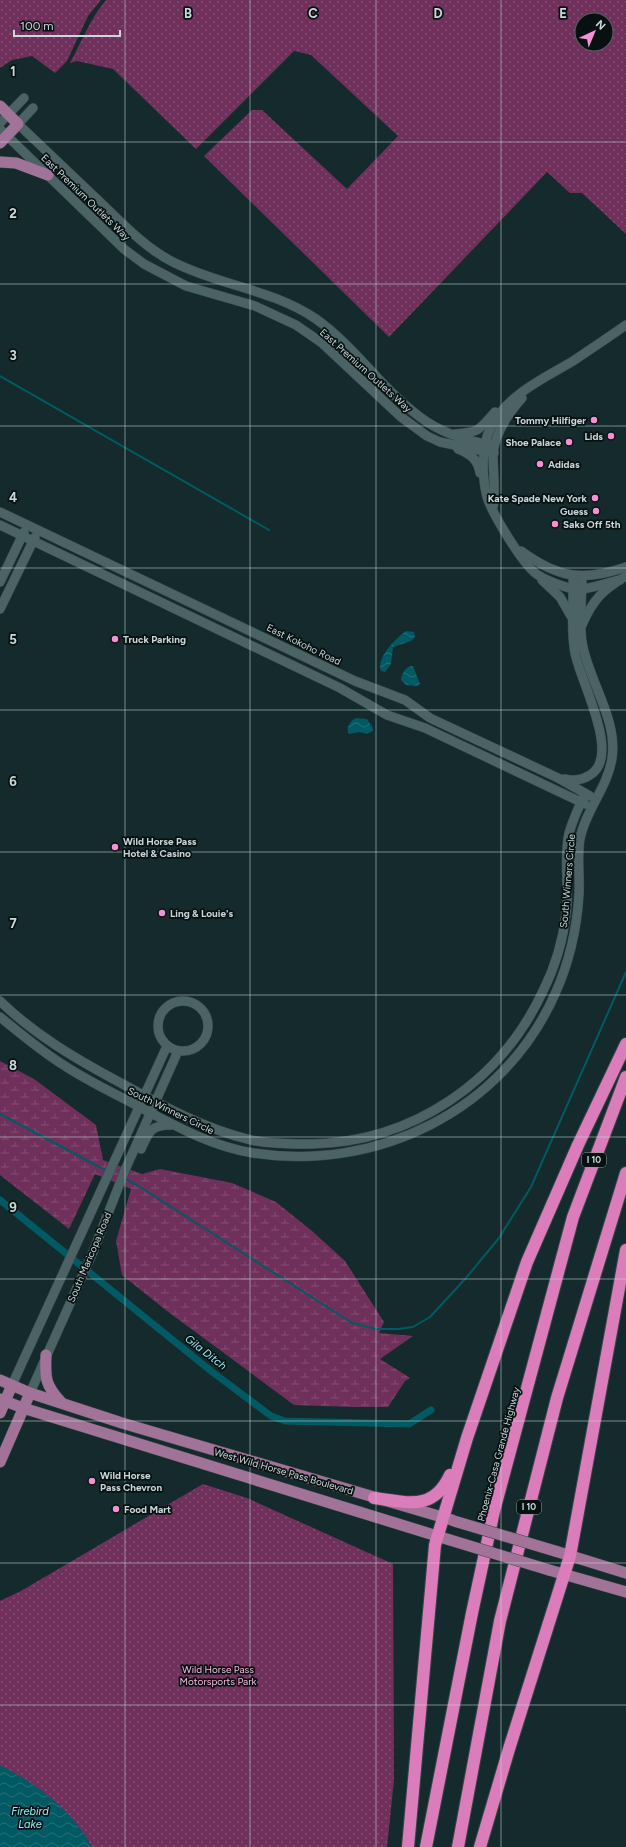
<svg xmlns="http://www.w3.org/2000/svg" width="626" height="1847" viewBox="0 0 626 1847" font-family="Figtree,sans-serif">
<defs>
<pattern id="grass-dots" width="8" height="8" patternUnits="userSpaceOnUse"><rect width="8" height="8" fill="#70305c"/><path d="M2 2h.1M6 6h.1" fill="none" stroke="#834d73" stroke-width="1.8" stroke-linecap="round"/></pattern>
<pattern id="wetland-marsh" width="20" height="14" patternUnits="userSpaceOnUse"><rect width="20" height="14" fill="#70305c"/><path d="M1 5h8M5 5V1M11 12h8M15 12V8" fill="none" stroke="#834d73"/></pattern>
<pattern id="water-waves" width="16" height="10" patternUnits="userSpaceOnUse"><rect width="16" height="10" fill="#005a63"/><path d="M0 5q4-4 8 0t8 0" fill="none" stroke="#247179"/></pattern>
</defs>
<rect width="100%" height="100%" fill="#152a2d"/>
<!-- grass -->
<g fill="url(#grass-dots)" fill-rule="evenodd">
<polygon points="0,0 101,0 88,16 67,61 55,73 32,56 12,60 0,68"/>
<path d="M106 0H626V234L582 193H570L547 172 389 337 204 156 252 110H262L347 189 398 136 311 55 294 51 196 149 113 69 77 61 70 63C82 41 90 19 106 0ZM582 20H606V44H582Z"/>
<polygon points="203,1484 247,1498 393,1564 394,1780 387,1847 0,1847 0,1601 21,1591"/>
</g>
<!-- wetland -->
<polygon fill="url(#wetland-marsh)" points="0,1061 34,1079 96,1125 103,1160 142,1174 160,1169 232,1183 276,1202 312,1231 345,1261 384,1322 379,1333 413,1336 380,1359 410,1378 405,1381 388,1407 353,1407 294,1405 167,1311 122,1275 116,1241 131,1189 95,1174 69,1229 0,1175"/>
<!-- water -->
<g fill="url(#water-waves)">
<path d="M406 631 414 632 415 637 411 641 393 647 391 664 385 672 381 671C376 658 396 638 406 631Z"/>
<path d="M413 666 420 684 418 686 406 685 401 680C401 674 406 666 413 666Z"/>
<path d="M356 718 367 719 373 728V731L367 734 359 732 349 734C345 729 350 721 356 718Z"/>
<path d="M0 1765C38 1785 71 1809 92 1847H0Z"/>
</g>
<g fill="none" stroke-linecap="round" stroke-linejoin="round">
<!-- stream -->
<g stroke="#005a63" stroke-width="2">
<polyline points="0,376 269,530"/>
<polyline points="0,1114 107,1171"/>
<polyline points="125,1179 137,1185 352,1323 376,1329 398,1329 413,1327 430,1317 466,1278 499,1238 531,1187 626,972"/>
</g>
<!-- canal -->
<polyline stroke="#005a63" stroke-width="7" points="0,1200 211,1371 271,1416 285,1421 409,1424 431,1410"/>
<defs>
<g id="minor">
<path d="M33 108 18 124C45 150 72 175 99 201 122 223 145 248 173 262 220 286 272 289 316 319 357 348 385 394 427 422 447 435 470 441 494 446"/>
<polyline points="0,123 24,98"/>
<polyline points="0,129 124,249 144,264 186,286 255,306 296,325 322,343 401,417 427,436 440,442 494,453"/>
<path d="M455 434C480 432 478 431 495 412"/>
<path d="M458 449C471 454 478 460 480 473"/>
<path d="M493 507C496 490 493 473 493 455 494 434 508 414 522 398"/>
<polyline points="0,512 355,681 405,700 430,718 558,778 590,796"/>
<polyline points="0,525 340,688 387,715 425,728 585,804"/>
<path d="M521 551C558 578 583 582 626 567"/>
<polyline points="542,580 560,597 571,616"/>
<path d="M620 580C604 583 585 592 569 588 559 585 547 581 538 575 524 567 492 513 487 497 482 477 481 447 490 429 506 395 543 379 573 361 591 349 609 337 626 325"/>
<polyline points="0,582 24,532"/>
<polyline points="0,609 35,537"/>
<path d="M582 625C593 599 603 590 626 576"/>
<path d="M564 779C573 781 581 781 590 775 622 756 580 681 575 653 570 627 574 602 573 576"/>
<circle cx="183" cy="1026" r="25"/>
<path d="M0 1001C35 1035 76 1059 119 1082 161 1105 204 1129 251 1140 270 1144 291 1144 311 1144 412 1142 500 1083 543 991 555 967 563 940 566 914 570 887 563 859 569 833 573 820 579 806 585 794"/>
<path d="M0 1017C21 1034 42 1052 65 1066 91 1083 120 1096 147 1111 181 1129 215 1147 253 1153 377 1172 503 1111 555 994 569 963 577 928 579 894 580 876 577 857 580 839 585 811 608 787 612 758 618 719 588 680 582 642 579 621 582 598 582 577"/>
<path d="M141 1149C149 1132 150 1125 171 1125"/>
<polyline points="12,1385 167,1046"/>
<polyline points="30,1393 93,1252 125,1170 178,1051"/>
</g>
<g id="major">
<polyline points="0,106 18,124 0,143"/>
<polyline points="0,162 16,163 48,175"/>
<path d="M46 1355C45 1378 45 1385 61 1402"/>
<polyline points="0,1380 30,1393 122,1423 452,1520"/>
<polyline points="0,1399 23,1408 450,1540"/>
<polyline points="0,1413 12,1385"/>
<polyline points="0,1462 30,1393"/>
<polyline points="555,1551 626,1573"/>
<polyline points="549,1570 626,1592"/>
</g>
<g id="highway">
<path d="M374 1498C407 1502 433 1512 450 1475"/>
<polyline points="408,1847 435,1545 467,1438 527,1262 578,1145 626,1044"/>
<polyline points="426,1847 472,1613 494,1511 573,1217 626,1077"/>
<polyline points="458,1847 500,1621 557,1398 626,1173"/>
<polyline points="480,1847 509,1749 570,1556 626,1250"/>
</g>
</defs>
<!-- minor casing -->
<use href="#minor" stroke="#364648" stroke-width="10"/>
<!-- major casing -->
<use href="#major" stroke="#364648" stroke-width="12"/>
<!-- highway casing -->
<use href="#highway" stroke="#364648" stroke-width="14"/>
<!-- minor -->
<use href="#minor" stroke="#4c6366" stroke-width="9"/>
<!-- major -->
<use href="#major" stroke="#a27399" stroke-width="11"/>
<!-- highway -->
<use href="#highway" stroke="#dc7dbb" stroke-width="12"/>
<defs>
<g id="major-bridge">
<polyline points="454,1521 555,1551"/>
<polyline points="450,1540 549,1570"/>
</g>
</defs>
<!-- major-bridge casing -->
<use href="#major-bridge" stroke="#364648" stroke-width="12" stroke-linecap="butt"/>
<!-- major-bridge -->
<use href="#major-bridge" stroke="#a27399" stroke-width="11"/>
</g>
<!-- grid -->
<path fill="none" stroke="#cbd8d9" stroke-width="1" stroke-opacity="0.55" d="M125 0V1847M250 0V1847M376 0V1847M501 0V1847M0 142H626M0 284H626M0 426H626M0 568H626M0 710H626M0 852H626M0 995H626M0 1137H626M0 1279H626M0 1421H626M0 1563H626M0 1705H626"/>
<!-- markers -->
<g fill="#f591d2" stroke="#081112" stroke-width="1.5">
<circle cx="594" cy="420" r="4"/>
<circle cx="611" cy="436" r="4"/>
<circle cx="569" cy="442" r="4"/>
<circle cx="540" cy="464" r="4"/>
<circle cx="595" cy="498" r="4"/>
<circle cx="596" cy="511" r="4"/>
<circle cx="555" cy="524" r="4"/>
<circle cx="115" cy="639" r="4"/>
<circle cx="115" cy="847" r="4"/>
<circle cx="162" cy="913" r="4"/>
<circle cx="92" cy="1481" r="4"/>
<circle cx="116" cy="1509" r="4"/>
</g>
<g text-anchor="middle" stroke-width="3.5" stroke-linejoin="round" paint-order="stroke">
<!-- shield labels -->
<g fill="#081112" stroke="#909c9d" stroke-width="1">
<rect x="582" y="1153" width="24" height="14" rx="3"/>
<rect x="517" y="1500" width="24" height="14" rx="3"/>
</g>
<g font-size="9" font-weight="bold" fill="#cbd8d9">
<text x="594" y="1163">I 10</text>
<text x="529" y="1510">I 10</text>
</g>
<!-- street labels -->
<g font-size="10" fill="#cbd8d9" stroke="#081112">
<text transform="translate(86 197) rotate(44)" y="4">East Premium Outlets Way</text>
<text transform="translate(366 370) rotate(42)" y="4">East Premium Outlets Way</text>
<text transform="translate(304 644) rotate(26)" y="4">East Kokoho Road</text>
<text transform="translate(567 881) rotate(-85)" y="4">South Winners Circle</text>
<text transform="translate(171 1110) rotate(26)" y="4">South Winners Circle</text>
<text transform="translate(89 1257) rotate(-67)" y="4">South Maricopa Road</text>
<text transform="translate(498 1454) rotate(-75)" y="4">Phoenix-Casa Grande Highway</text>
<text transform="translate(284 1471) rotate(16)" y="4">West Wild Horse Pass Boulevard</text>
</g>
<!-- poi labels -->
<g font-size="10" font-weight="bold" fill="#cbd8d9" stroke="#081112" text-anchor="start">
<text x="586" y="424" text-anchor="end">Tommy Hilfiger</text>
<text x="603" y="440" text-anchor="end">Lids</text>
<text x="561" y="446" text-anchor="end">Shoe Palace</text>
<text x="548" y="468">Adidas</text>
<text x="587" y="502" text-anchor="end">Kate Spade New York</text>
<text x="588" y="515" text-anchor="end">Guess</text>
<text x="563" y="528">Saks Off 5th</text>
<text x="123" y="643">Truck Parking</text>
<text x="123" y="845">Wild Horse Pass<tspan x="123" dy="12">Hotel &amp; Casino</tspan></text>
<text x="170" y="917">Ling &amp; Louie's</text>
<text x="100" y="1479">Wild Horse<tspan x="100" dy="12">Pass Chevron</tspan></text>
<text x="124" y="1513">Food Mart</text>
</g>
<!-- park labels -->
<g font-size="10" fill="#fbbae2" stroke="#081112">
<text x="218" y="1673">Wild Horse Pass<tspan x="218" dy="12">Motorsports Park</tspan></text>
</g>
<!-- water labels -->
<g font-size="11" font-style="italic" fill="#93f1fe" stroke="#081112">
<text transform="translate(206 1352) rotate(38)" y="4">Gila Ditch</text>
<text x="30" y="1815">Firebird<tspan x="30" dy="13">Lake</tspan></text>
</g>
</g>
<g font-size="13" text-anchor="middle" font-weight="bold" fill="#cbd8d9" stroke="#081112" stroke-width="3.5" stroke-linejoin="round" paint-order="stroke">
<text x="188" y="18">B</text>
<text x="313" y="18">C</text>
<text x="438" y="18">D</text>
<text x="563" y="18">E</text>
<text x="13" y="76">1</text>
<text x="13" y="218">2</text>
<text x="13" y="360">3</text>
<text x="13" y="502">4</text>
<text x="13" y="644">5</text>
<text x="13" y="786">6</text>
<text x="13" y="928">7</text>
<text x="13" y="1070">8</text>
<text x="13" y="1212">9</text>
</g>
<!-- north arrow -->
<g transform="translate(594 32) rotate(44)"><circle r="19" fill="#081112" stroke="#566162"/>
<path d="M0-3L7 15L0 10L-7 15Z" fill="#f591d2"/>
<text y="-6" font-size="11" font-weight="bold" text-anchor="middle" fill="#cbd8d9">N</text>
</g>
<!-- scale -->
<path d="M14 30v6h106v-6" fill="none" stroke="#cbd8d9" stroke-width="2"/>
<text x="20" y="30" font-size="12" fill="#cbd8d9" stroke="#081112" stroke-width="3" paint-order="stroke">100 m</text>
</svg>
